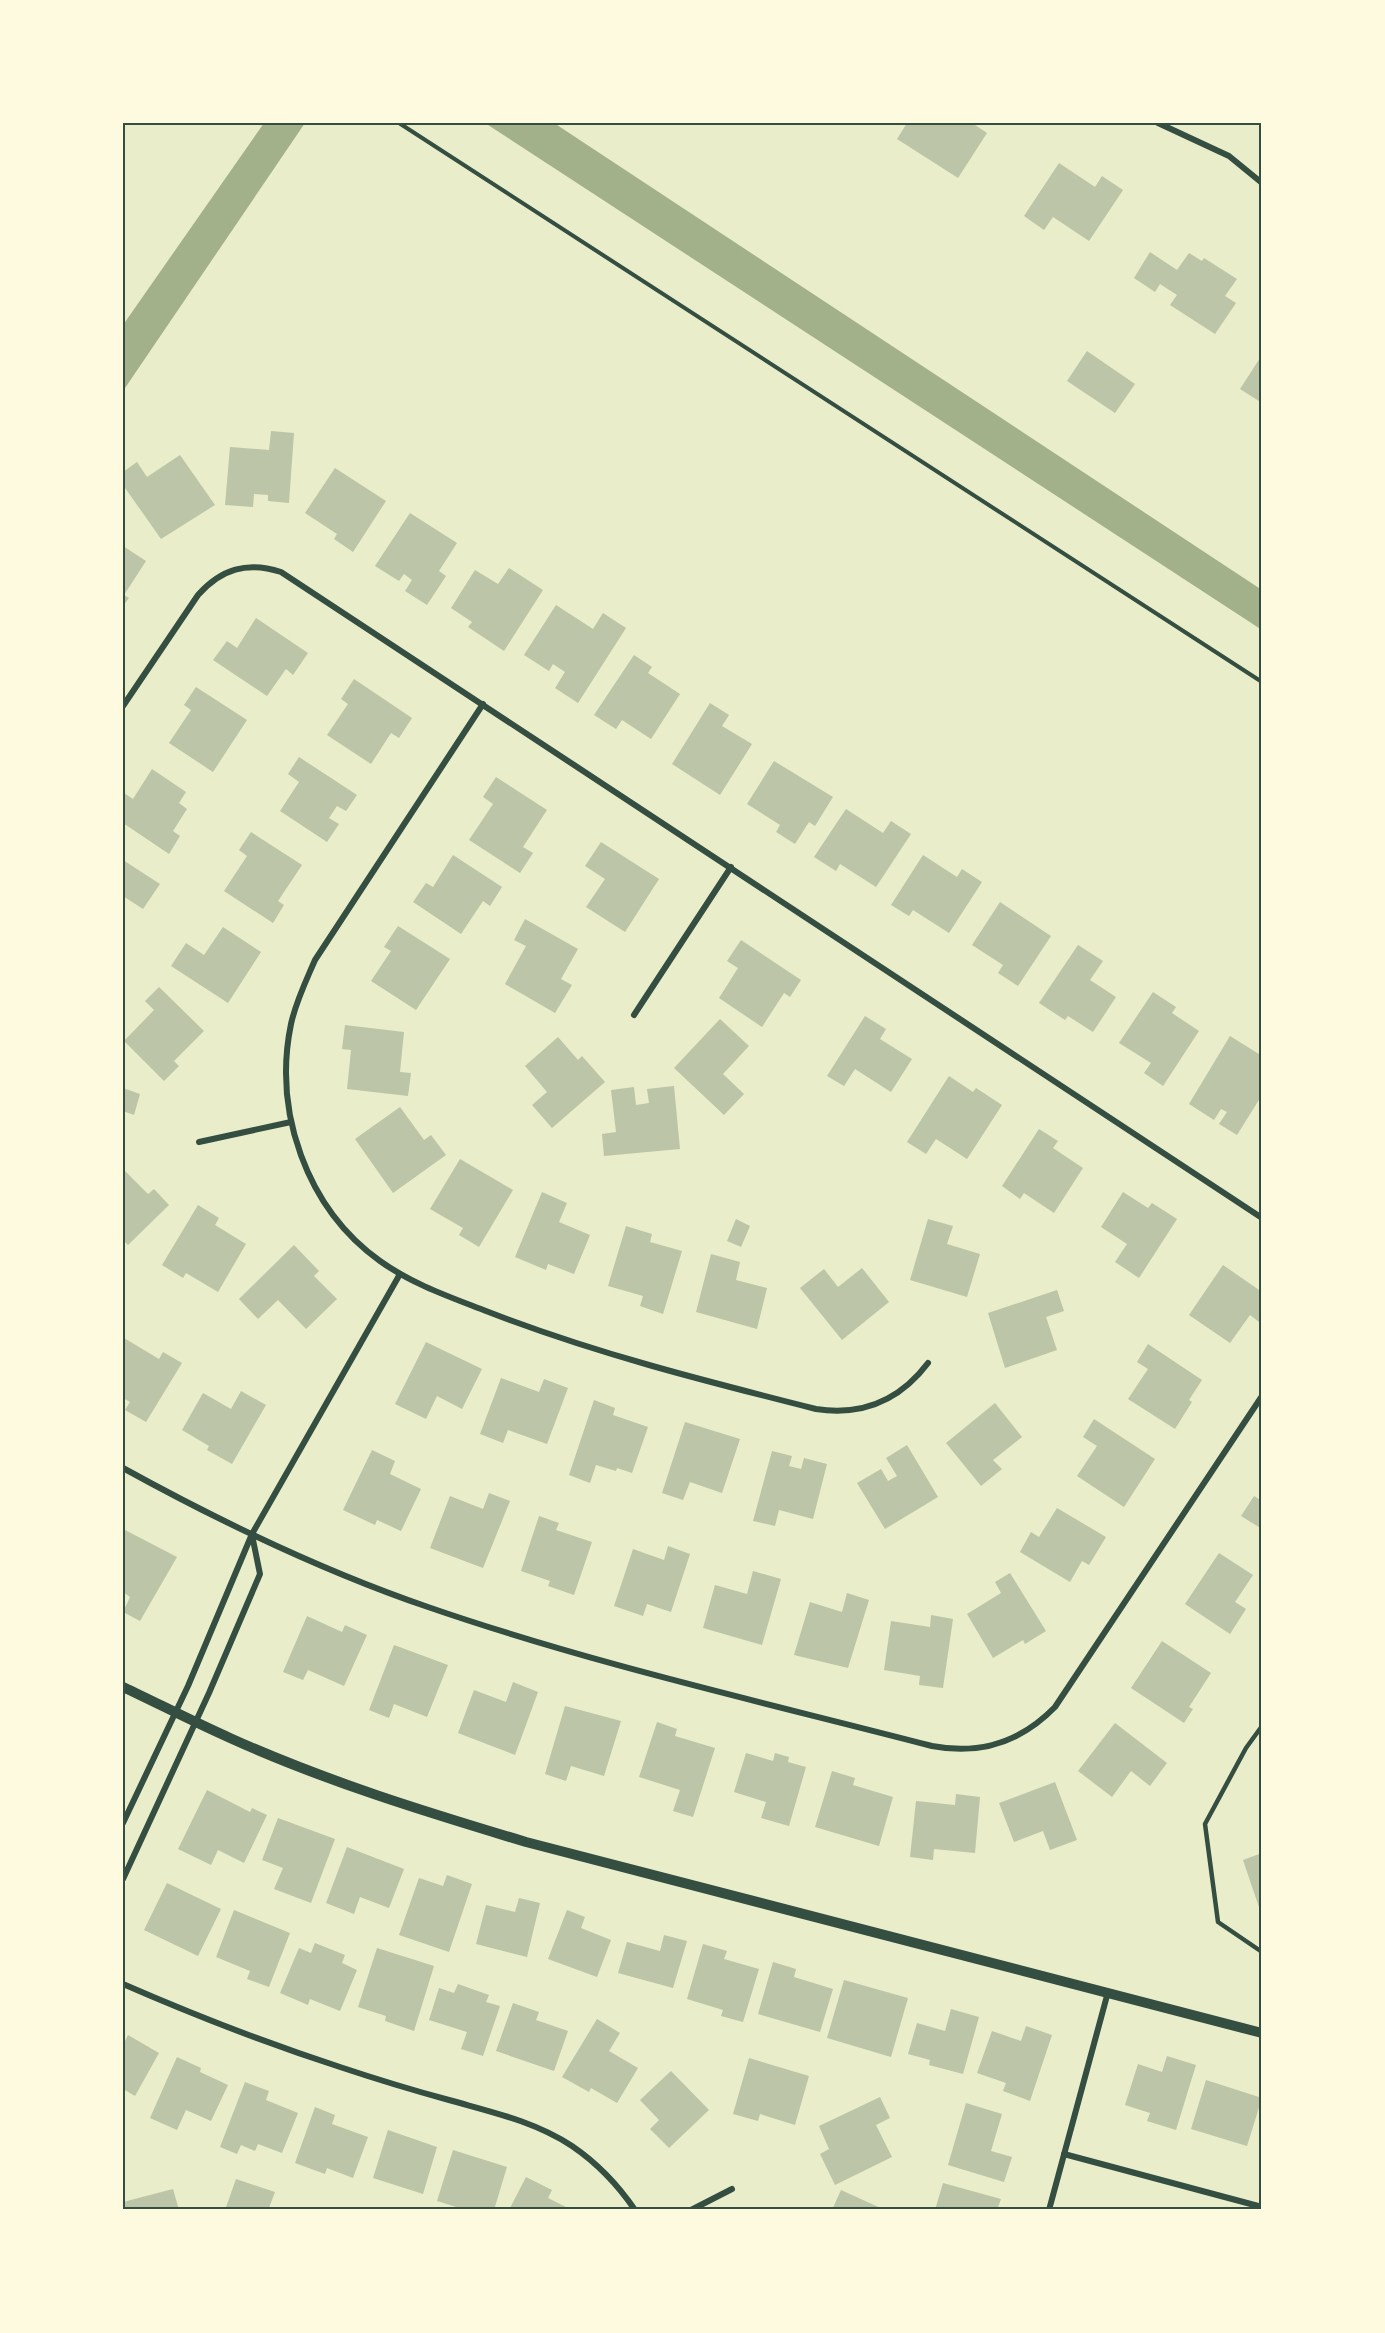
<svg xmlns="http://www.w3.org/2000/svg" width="1385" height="2333" viewBox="0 0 1385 2333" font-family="Lato,sans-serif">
<rect width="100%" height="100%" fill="#e9edc9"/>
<!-- water -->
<g fill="#a3b18a">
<polygon points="264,123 305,123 123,391 123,325"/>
<polygon points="485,123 554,123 1262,590 1262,630"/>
</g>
<!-- building -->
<g fill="#bcc5a7">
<polygon points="907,123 972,123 987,133 958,178 897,139"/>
<polygon points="1059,163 1095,187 1102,176 1123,190 1089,241 1053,217 1044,230 1024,216"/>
<polygon points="1150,252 1177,270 1189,253 1202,261 1204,258 1237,279 1225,296 1236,303 1215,334 1170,305 1177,295 1160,284 1155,292 1134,278"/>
<polygon points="1087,351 1135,384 1115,413 1067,381"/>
<polygon points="1262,355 1262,403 1240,389"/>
<polygon points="271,431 294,433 289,503 268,501 268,495 254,494 253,507 225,505 230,447 269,450"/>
<polygon points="180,455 215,505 161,539 123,485 123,472 137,462 147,477"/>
<polygon points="335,468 386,501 353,552 334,539 337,534 305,513"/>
<polygon points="410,513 457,543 439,571 446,576 427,605 405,591 412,580 404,574 399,581 375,566"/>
<polygon points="123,546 146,561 124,595 129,598 123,606"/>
<polygon points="509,568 543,590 504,651 468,627 472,622 451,608 475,570 498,584"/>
<polygon points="556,605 593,629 603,613 626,628 578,703 555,688 565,672 553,664 549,671 524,655"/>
<polygon points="256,618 308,653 293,675 286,669 267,696 213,660 227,641 237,648"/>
<polygon points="634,655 652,667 648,673 680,694 651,739 622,720 616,729 594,715"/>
<polygon points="354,679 412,718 399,738 391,733 371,764 327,735 348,704 341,699"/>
<polygon points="196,687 247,720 213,772 169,743 191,710 184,705"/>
<polygon points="710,703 729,715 722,726 752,744 720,795 672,764"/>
<polygon points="299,757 357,795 346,811 337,806 329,818 339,824 327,842 280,811 299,782 288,774"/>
<polygon points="774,761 833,797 815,826 809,822 795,844 776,832 780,825 747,804"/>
<polygon points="152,769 186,792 179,803 187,809 173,831 180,836 169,854 123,823 123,795 124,793 133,799"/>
<polygon points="496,777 547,810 523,847 533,853 520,873 469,840 493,804 483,797"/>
<polygon points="846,809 883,833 891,821 911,834 876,887 840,864 836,871 814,857"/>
<polygon points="251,832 302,865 278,901 284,905 273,923 224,891 247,856 239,850"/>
<polygon points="601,842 659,879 625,932 586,907 605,879 585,866"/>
<polygon points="453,855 502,887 490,906 483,901 461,934 413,902 426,883 433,887"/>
<polygon points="923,855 957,877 962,869 982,882 949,933 913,910 909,916 891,905"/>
<polygon points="123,860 160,884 143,909 123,896"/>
<polygon points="1000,902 1051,936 1018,986 998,973 1003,965 972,945"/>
<polygon points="525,919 578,949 561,979 572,985 555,1013 505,984 526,946 514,940"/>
<polygon points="398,926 450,959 416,1010 371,981 391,951 384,947"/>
<polygon points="223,927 261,952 228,1003 171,966 186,943 204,955"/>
<polygon points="741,940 801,980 790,997 784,993 762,1027 719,998 738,968 727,961"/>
<polygon points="1078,945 1103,961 1090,980 1116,997 1093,1032 1068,1016 1065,1020 1039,1003"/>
<polygon points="159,987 204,1031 174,1061 179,1066 164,1081 124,1041 154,1010 145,1001"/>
<polygon points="1153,992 1176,1007 1172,1013 1199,1031 1163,1086 1144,1073 1151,1063 1119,1043"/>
<polygon points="865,1016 886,1029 880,1039 912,1059 891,1092 855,1069 844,1086 827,1076"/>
<polygon points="720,1019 749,1046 723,1074 744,1094 724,1115 674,1068"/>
<polygon points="345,1025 404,1032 400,1072 411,1073 408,1096 347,1089 351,1050 342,1049"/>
<polygon points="1230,1036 1262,1056 1262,1095 1237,1135 1219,1124 1227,1112 1221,1109 1214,1120 1189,1104"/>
<polygon points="558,1037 578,1060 582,1056 605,1082 552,1128 532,1105 547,1092 525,1066"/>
<polygon points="949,1076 973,1092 976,1088 1002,1105 967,1159 936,1139 926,1154 907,1142"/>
<polygon points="674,1086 680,1149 604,1156 602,1134 616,1132 611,1090 634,1087 636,1105 649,1103 647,1089"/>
<polygon points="123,1088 140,1094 134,1115 123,1111"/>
<polygon points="400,1107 424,1140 431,1135 446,1155 393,1193 355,1139"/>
<polygon points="1039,1129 1058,1141 1053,1148 1083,1168 1054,1213 1024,1193 1020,1199 1002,1186"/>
<polygon points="460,1159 513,1190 479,1247 459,1235 463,1228 430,1209"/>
<polygon points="123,1169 148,1194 154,1189 169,1205 128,1245 123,1240"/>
<polygon points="542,1192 567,1203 559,1222 590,1235 574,1274 548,1264 546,1270 515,1257"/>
<polygon points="1123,1192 1148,1208 1152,1203 1177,1219 1139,1278 1115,1262 1127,1244 1101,1227"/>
<polygon points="198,1205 219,1218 215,1225 246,1244 218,1292 186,1273 183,1278 162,1265"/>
<polygon points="736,1219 750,1226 741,1247 727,1241"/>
<polygon points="928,1219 953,1226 947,1244 980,1254 967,1297 910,1280"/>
<polygon points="626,1226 652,1234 650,1242 682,1251 663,1314 640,1306 643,1296 608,1286"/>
<polygon points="294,1245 319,1271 314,1276 337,1299 306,1329 278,1300 258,1319 239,1299"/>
<polygon points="711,1254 740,1262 736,1280 767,1288 757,1329 696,1312"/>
<polygon points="1223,1265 1262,1292 1262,1317 1259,1322 1250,1315 1230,1343 1189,1315"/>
<polygon points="862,1268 889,1302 842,1340 800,1288 824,1269 838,1287"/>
<polygon points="1057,1290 1064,1311 1046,1317 1057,1350 1005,1368 988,1313"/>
<polygon points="124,1338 159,1359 163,1352 182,1363 146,1422 125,1410 130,1402 123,1398"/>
<polygon points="426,1342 482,1369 462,1409 437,1396 426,1419 395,1404"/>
<polygon points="1148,1344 1202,1380 1189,1400 1192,1402 1175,1429 1128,1399 1148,1369 1137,1362"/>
<polygon points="501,1378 539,1392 544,1379 568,1388 547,1444 508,1430 503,1443 480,1434"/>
<polygon points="241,1391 266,1405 232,1464 207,1450 209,1446 182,1430 203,1393 231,1409"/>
<polygon points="594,1400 615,1408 613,1415 648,1427 632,1473 617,1468 616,1471 596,1465 590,1483 569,1475"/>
<polygon points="995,1403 1022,1437 993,1460 1002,1469 981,1486 946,1443"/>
<polygon points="1094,1419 1155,1459 1124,1507 1077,1476 1097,1446 1083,1437"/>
<polygon points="685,1422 740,1439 722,1493 690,1482 683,1500 662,1493"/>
<polygon points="907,1445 938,1497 885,1529 857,1483 881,1469 888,1481 897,1476 886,1458"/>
<polygon points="372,1450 395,1461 390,1474 421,1489 401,1531 377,1520 375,1525 343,1510"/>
<polygon points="772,1451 792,1456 789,1466 801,1469 804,1458 827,1464 813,1519 779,1510 775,1526 753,1521"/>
<polygon points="489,1493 510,1501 483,1568 430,1548 450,1496 483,1509"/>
<polygon points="1254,1496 1262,1501 1262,1529 1241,1516"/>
<polygon points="1057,1508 1106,1537 1089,1565 1082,1561 1070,1582 1020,1552 1031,1532 1039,1537"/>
<polygon points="539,1516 559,1523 556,1530 592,1542 574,1595 548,1586 550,1581 521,1571"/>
<polygon points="125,1530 177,1557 140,1621 123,1612 130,1597 123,1592 123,1534"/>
<polygon points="668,1546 690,1554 671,1612 647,1604 643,1616 614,1606 633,1549 664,1560"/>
<polygon points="1219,1553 1253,1575 1235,1602 1246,1609 1230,1634 1185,1604"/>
<polygon points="753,1571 781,1579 762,1645 703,1628 715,1585 747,1594"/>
<polygon points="1010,1573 1046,1631 1025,1644 1023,1640 993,1658 967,1614 1001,1593 995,1582"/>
<polygon points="847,1593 869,1600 848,1668 794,1655 810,1602 842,1612"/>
<polygon points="931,1615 953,1619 943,1688 919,1685 920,1676 884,1670 891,1621 930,1627"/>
<polygon points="307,1616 342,1632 345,1625 367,1635 344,1686 308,1670 303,1680 283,1672"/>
<polygon points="1162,1641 1211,1673 1189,1707 1193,1709 1184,1723 1131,1688"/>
<polygon points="394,1645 448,1665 427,1717 394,1704 389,1718 369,1710"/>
<polygon points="513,1682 538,1692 515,1755 458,1733 474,1690 506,1702"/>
<polygon points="565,1706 621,1721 604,1776 571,1766 566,1781 545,1774"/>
<polygon points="657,1722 677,1729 675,1736 715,1748 693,1817 673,1811 680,1790 639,1777"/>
<polygon points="1115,1723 1167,1763 1150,1786 1131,1771 1112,1797 1078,1771"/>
<polygon points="746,1753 773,1761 775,1753 789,1757 788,1762 806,1767 789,1826 761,1818 766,1802 734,1792"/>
<polygon points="832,1771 855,1778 853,1785 893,1797 879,1846 815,1827"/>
<polygon points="1055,1782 1077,1840 1050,1850 1043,1831 1014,1842 999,1803"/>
<polygon points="207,1790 250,1812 252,1808 267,1815 244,1863 218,1850 211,1865 178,1849"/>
<polygon points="956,1794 980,1797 975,1853 934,1849 933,1860 910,1857 916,1801 955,1805"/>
<polygon points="278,1818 335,1839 311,1903 274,1889 283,1868 262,1860"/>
<polygon points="347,1847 404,1869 389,1908 360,1897 354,1914 326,1903"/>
<polygon points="1262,1853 1262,1916 1243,1860"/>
<polygon points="447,1875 472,1884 449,1952 399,1935 419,1878 443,1886"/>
<polygon points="167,1883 221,1909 198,1956 144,1930"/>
<polygon points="519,1898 540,1903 527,1957 476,1944 486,1905 515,1912"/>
<polygon points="234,1910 290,1933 269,1987 247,1979 250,1971 216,1957"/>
<polygon points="567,1910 585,1917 581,1928 611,1940 597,1977 548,1959"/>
<polygon points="664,1935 687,1941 673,1988 618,1973 627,1942 660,1951"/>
<polygon points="315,1943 345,1955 342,1963 357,1970 340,2011 310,1999 308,2005 280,1993 299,1948 311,1953"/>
<polygon points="703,1944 727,1951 724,1959 759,1969 743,2022 721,2016 723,2010 687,1999"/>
<polygon points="377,1948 434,1966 414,2031 385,2021 386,2016 358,2007"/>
<polygon points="773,1962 796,1969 794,1977 833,1989 820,2032 758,2014"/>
<polygon points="844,1980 908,1998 891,2057 827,2038"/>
<polygon points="458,1984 489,1995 486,2002 500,2006 483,2056 461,2049 467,2032 429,2020 439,1988 454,1993"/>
<polygon points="513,2003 539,2012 536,2020 568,2031 554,2071 496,2051"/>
<polygon points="951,2009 979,2017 963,2074 929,2065 930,2060 908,2054 917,2023 945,2031"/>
<polygon points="597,2019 620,2033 609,2051 638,2068 617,2103 591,2088 589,2092 562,2077"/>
<polygon points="1026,2026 1052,2035 1030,2101 1003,2091 1006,2083 977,2073 992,2031 1021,2041"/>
<polygon points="128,2035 159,2053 135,2096 123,2089 123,2045"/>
<polygon points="1167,2056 1196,2065 1176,2130 1147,2121 1150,2113 1125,2105 1138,2064 1162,2072"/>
<polygon points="177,2057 201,2068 200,2072 228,2085 211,2121 186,2110 177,2130 150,2118"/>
<polygon points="749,2058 809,2076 795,2125 760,2114 758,2121 733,2114"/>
<polygon points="671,2071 709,2110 669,2148 650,2129 659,2120 640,2100"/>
<polygon points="1206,2080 1262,2098 1247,2146 1191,2129"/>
<polygon points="245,2082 269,2091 266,2100 298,2113 282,2153 258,2144 255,2151 241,2145 237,2154 220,2147"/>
<polygon points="880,2097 890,2118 876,2125 892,2157 835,2185 820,2154 829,2149 819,2126"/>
<polygon points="966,2103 1002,2114 991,2151 1012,2157 1004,2182 948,2165"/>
<polygon points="315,2107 335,2115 332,2124 368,2137 353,2178 327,2168 325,2174 295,2163"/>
<polygon points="388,2130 437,2147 423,2194 373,2178"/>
<polygon points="453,2150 507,2167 494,2210 466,2210 437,2201"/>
<polygon points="526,2177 552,2190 548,2198 572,2210 509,2210"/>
<polygon points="236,2179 275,2192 269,2208 274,2210 225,2210"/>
<polygon points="943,2183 1001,2199 997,2210 935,2210"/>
<polygon points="173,2189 179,2210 123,2210 123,2202"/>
<polygon points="841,2190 885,2210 832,2210"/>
</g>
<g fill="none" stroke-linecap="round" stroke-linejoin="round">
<!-- path -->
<polyline stroke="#344e41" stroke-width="4" points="399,123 1262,682"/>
<!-- service -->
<polyline stroke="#344e41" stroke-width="4.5" points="1262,1726 1246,1748 1205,1824 1218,1922 1262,1952"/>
<!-- minor -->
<g stroke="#344e41" stroke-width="6">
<polyline points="1158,123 1229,156 1262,183"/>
<path d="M483 704 315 960C306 981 296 1001 291 1024 273 1111 306 1208 380 1261 412 1284 450 1297 486 1311 594 1353 705 1381 816 1409 862 1416 900 1400 928 1363"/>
<path d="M123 706 198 595C221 569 247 561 281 572L1262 1218"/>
<polyline points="634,1015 731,867"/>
<polyline points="199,1142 291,1122"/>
<path d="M123 1468C221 1522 323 1571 428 1607 593 1664 763 1702 932 1746 979 1755 1021 1742 1055 1707L1262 1396"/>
<polyline points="123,1823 188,1686 252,1534 400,1274"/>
<polyline points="123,1879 209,1693 260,1574 252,1535"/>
<path d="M123 1984C194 2015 266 2043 340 2067 376 2079 412 2090 449 2100 491 2112 534 2121 572 2146 597 2163 618 2185 635 2210"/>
<polyline points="1064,2154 1262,2207"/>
<polyline points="691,2210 732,2189"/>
<polyline points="1049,2210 1108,1992"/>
</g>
<!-- tertiary -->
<path stroke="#344e41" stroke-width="10" d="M123 1687C159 1704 194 1722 230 1738 325 1781 426 1812 526 1842L1262 2033"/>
</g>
<!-- border -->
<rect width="1385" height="2333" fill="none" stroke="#fefae0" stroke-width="249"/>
<rect x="124" y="124" width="1136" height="2084" fill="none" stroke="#344e41" stroke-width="2"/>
</svg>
